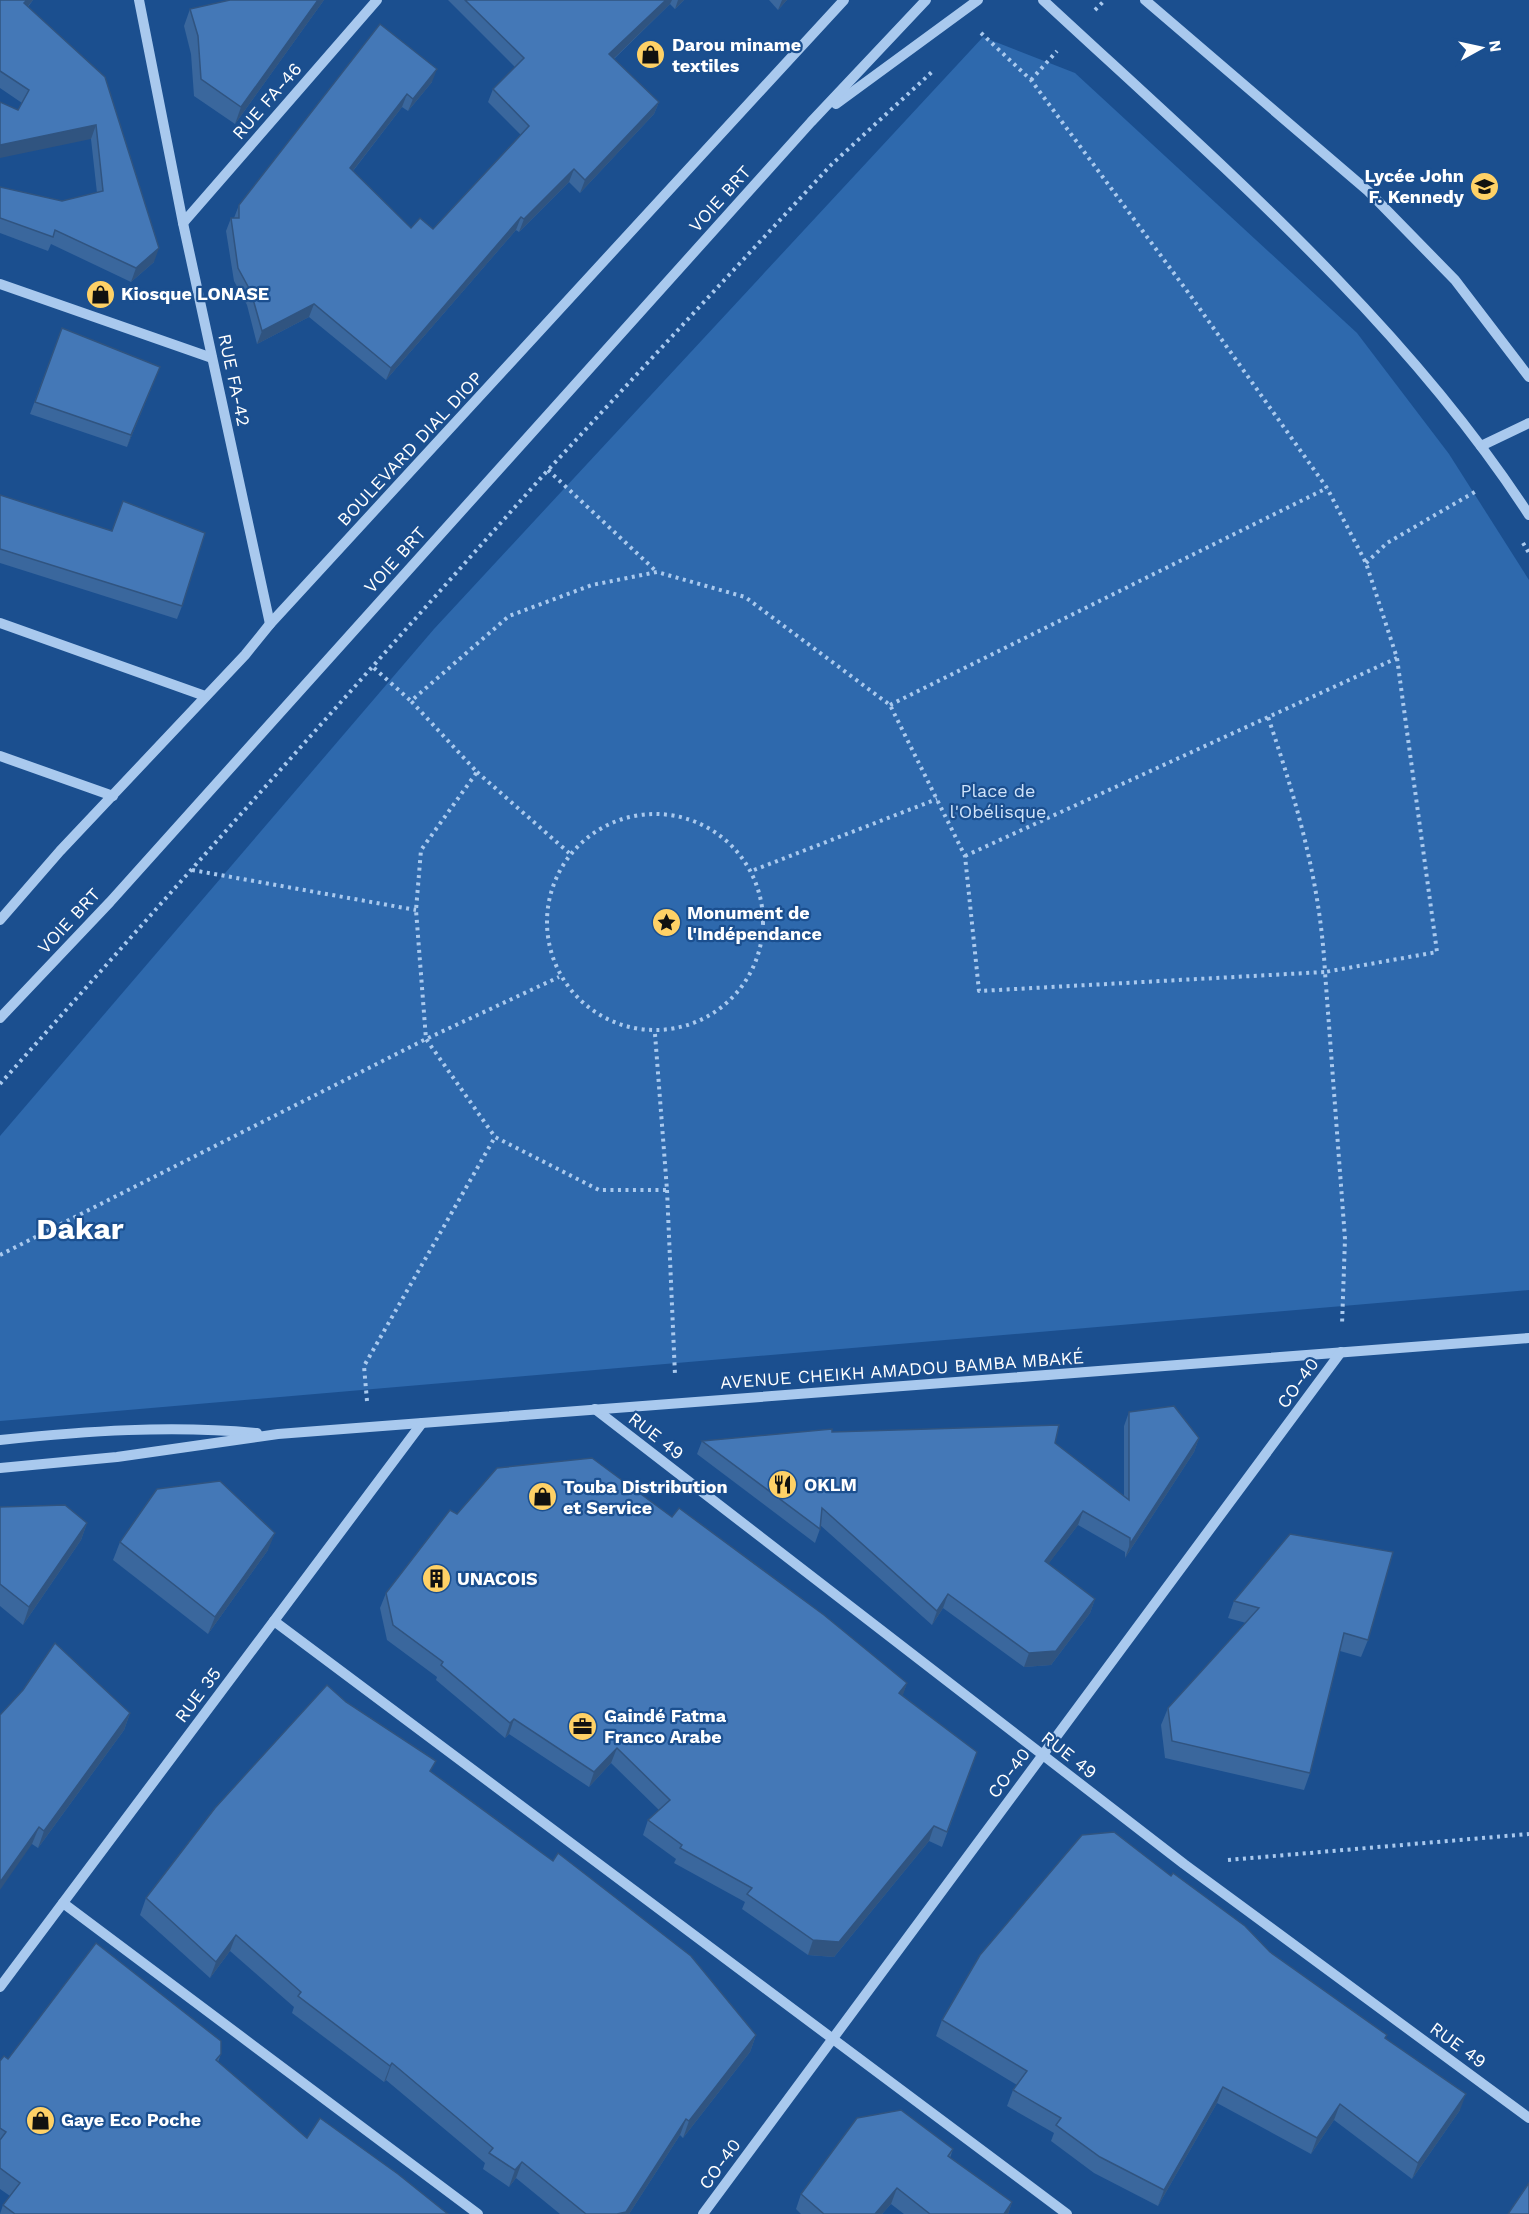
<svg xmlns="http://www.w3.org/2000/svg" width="1529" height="2214" viewBox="0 0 1529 2214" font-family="'Work Sans',sans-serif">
<rect width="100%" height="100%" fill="#1b4f8f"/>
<!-- green -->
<polygon fill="#2e69ad" points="983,37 1075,73 1357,333 1449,454 1529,580 1529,1290 0,1421 0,1136 434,629"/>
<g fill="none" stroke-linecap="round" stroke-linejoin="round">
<!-- path -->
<g stroke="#a9c9ee" stroke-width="4" stroke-dasharray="3 4.5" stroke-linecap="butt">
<polyline points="1095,10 1105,0"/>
<polyline points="981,33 1031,80 1190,295 1327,488 1366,563 1397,658 1437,952 1325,972 1345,1239 1342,1325"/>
<polyline points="1031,80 1057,51"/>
<polyline points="548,470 657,572"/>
<polyline points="1523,543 1529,553"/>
<polyline points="1366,563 1387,543 1478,490"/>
<polyline points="374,668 411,701"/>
<polyline points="890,705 1327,488"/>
<polyline points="477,772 569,853"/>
<circle cx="655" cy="922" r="108"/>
<polyline points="965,856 1397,658"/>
<polyline points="192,870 416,910"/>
<polyline points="754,870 937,799"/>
<path d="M655 1034 667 1190H599L495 1137 426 1039 416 910 421 850 477 772 411 701 509 616 592 585 657 572 745 597 890 705 965 856 979 991 1325 972C1320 881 1297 803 1268 717"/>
<polyline points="0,1084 548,470 832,164 933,71"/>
<polyline points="667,1190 675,1375"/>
<polyline points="0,1255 426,1039 559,977"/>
<polyline points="367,1401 364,1366 495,1137"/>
<polyline points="1228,1860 1529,1834"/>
</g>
<!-- minor -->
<g stroke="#a9c9ee" stroke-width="10">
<polyline points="139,0 183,223 270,624"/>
<path d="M1043 0C1212 157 1403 320 1529 515"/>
<polyline points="1145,0 1368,191 1455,280 1529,377"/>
<polyline points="836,104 978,0"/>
<polyline points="183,223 377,0"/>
<polyline points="0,284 212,358"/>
<polyline points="1481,446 1529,423"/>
<polyline points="0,623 205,696"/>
<polyline points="0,756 113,796"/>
<polyline points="0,920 60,851 245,655 270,624 844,0"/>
<polyline points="0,1018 110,902 811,122 926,0"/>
<polyline points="595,1409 1184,1864 1529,2118"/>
<path d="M0 1440C86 1431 170 1425 257 1433"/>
<polyline points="0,1468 117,1457 278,1434 1529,1338"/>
<polyline points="274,1621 1067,2214"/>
<polyline points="63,1903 478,2214"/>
<polyline points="0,1987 422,1423"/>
<polyline points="703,2214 1341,1352"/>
</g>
</g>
<!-- wall -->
<g fill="#3a679d">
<polygon points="0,0 33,0 28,7 105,77 154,262 131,282 51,244 48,251 0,233 0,187 62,201 97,193 91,139 18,110 22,103 0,88"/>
<polygon points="324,0 235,124 194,96 191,54 184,26 190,9"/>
<polygon points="448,0 684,0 675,9 670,4 614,59 659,102 654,114 580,193 569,182 519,232 516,230 386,380 309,317 257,344 247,305 234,281 226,231 231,218 234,218 239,205 380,24 432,82 408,111 402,107 353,171 411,228 433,229 521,135 488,102 493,89 515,67"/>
<polygon points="769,0 787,0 778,10"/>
<polygon points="62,328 155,379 127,447 30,414"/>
<polygon points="0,495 182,606 177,619 0,563"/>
<polygon points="1129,1412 1199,1438 1194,1452 1125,1558 1125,1552 1078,1525 1048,1564 1095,1599 1090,1613 1051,1665 1024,1667 943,1608 932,1625 820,1525 820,1529 815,1543 697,1454 702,1441 832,1432 1055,1443 1124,1496 1124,1426"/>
<polygon points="0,1507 87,1523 81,1540 23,1625 0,1606"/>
<polygon points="457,1514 672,1517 907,1683 902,1696 977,1752 942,1847 929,1841 834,1957 808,1955 742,1909 745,1902 674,1863 676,1859 643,1835 648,1820 659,1810 611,1763 589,1787 509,1734 505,1738 436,1680 437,1677 387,1640 380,1608 386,1593"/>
<polygon points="120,1542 268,1550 208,1634 113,1560"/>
<polygon points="1234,1601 1368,1640 1361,1657 1340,1651 1310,1773 1304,1790 1165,1758 1161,1725 1168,1708 1246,1623 1228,1618"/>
<polygon points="346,1702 432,1773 756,2035 750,2052 683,2138 680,2135 629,2214 560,2214 516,2178 509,2187 483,2169 485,2163 386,2080 384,2082 292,2013 294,2007 230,1951 210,1978 140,1915 146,1898"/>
<polygon points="130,1713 124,1730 38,1848 32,1844 0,1715"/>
<polygon points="1270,1952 1387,2035 1385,2038 1460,2110 1412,2179 1334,2120 1311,2154 1217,2103 1158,2206 1094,2173 1051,2141 1054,2133 1007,2106 1013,2090 1017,2085 936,2036 942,2020"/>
<polygon points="221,2054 218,2062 307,2138 448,2214 0,2214 3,2205 10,2196 0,2189 0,2061 8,2059"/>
<polygon points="953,2149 950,2158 1012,2202 1008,2214 904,2214 891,2204 882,2214 801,2214 796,2209 801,2194"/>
</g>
<!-- shaded-wall -->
<g fill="#305480">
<polygon points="27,0 33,0 19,17 24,3"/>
<polygon points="318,0 324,0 235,124 241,107"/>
<polygon points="666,0 672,0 670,4 605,67 609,54"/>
<polygon points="678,0 684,0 675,9"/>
<polygon points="782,0 787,0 778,10"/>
<polygon points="437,69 432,82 408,111 413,99"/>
<polygon points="407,94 402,107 345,181 350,168"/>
<polygon points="659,102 654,114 580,193 585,180"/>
<polygon points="96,125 91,139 0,158 0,145"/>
<polygon points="574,169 569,182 519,232 524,219"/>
<polygon points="521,217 516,230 386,380 391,368"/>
<polygon points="159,248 154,262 131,282 136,268"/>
<polygon points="314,304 309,317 257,344 262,331"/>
<polygon points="160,367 155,379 127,447 131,435"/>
<polygon points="1199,1438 1194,1452 1125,1558 1130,1544"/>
<polygon points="1083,1511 1078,1525 1040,1575 1045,1561"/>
<polygon points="87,1523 81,1540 23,1625 29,1607"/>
<polygon points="275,1533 268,1550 208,1634 215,1617"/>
<polygon points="948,1594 943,1608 932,1625 937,1611"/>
<polygon points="1095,1599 1090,1613 1051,1665 1024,1667 1029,1653"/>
<polygon points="907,1683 902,1698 899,1693"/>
<polygon points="130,1713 124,1730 38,1848 44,1831"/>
<polygon points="514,1719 509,1734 505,1738 510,1723"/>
<polygon points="617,1748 611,1763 589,1787 594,1772"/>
<polygon points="934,1826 929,1841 834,1957 808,1955 813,1940"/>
<polygon points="39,1827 32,1844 0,1890 0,1882"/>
<polygon points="236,1935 230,1951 210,1978 216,1962"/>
<polygon points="756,2035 750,2052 683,2138 689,2121"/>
<polygon points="392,2063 386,2080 384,2082 390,2066"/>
<polygon points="1223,2087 1217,2103 1158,2206 1164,2190"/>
<polygon points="1466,2094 1460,2110 1412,2179 1418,2163"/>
<polygon points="1340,2104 1334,2120 1311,2154 1317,2138"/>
<polygon points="686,2119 680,2135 629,2214 617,2214"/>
<polygon points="522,2162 516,2178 509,2187 515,2170"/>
<polygon points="897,2188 891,2204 882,2214 875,2214"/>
<polygon points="1012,2202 1008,2214 1004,2214"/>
</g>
<!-- building -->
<g fill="#4478b7" stroke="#305480" stroke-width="1.5">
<polygon points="0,0 27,0 24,3 105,77 159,248 136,268 55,230 53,237 0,218 0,187 62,201 103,191 96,125 0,145 0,102 18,110 29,90 0,71"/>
<polygon points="230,0 318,0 241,107 201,79 198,36 190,9"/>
<polygon points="465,0 666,0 609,54 659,102 585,180 574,169 524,219 521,217 391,368 314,304 262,331 251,292 238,268 231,218 239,218 239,205 380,24 437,69 413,99 407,94 350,168 411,228 420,218 433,229 529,126 493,89 524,58"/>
<polygon points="62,328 160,367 131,435 35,402"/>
<polygon points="0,495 112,531 123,501 205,533 182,606 0,549"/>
<polygon points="1174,1406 1199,1438 1130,1544 1130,1538 1083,1511 1045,1561 1095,1599 1056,1651 1029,1653 948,1594 937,1611 822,1508 820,1529 702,1441 832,1429 832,1432 1059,1425 1055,1443 1129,1500 1129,1412"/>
<polygon points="592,1458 672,1517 679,1508 824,1615 907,1683 899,1693 977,1752 947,1832 934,1826 839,1942 813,1940 747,1894 752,1888 680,1848 682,1845 648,1820 670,1800 617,1748 594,1772 514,1719 510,1723 441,1665 443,1662 393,1625 386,1593 450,1510 457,1514 497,1468"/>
<polygon points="220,1481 275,1533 215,1617 120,1542 157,1489"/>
<polygon points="65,1505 87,1523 29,1607 0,1584 0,1507"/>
<polygon points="1290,1534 1393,1552 1368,1640 1344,1633 1310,1773 1172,1741 1168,1708 1259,1608 1234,1601"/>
<polygon points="55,1643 130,1713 44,1831 39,1827 0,1882 0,1715 23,1690"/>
<polygon points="327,1685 346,1702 436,1761 430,1771 553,1861 558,1853 691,1956 756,2035 689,2121 686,2119 626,2212 617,2214 586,2214 522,2162 515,2170 489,2153 493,2148 392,2063 390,2066 298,1996 301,1992 236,1935 216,1962 146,1898 215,1808"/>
<polygon points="1114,1832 1171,1876 1173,1873 1245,1926 1270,1952 1387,2035 1385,2038 1466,2094 1418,2163 1340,2104 1317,2138 1223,2087 1164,2190 1100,2157 1056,2125 1061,2118 1013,2090 1027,2071 942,2020 980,1955 1082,1835"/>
<polygon points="96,1943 221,2041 221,2054 216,2060 307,2138 320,2118 398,2174 448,2214 15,2214 3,2205 20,2183 0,2168 0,2140 6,2132 0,2128 0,2061 4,2056 8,2059"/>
<polygon points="901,2110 953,2149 948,2156 1012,2202 1004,2214 930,2214 897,2188 875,2214 824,2214 801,2194 857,2118"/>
<polygon points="1529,2183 1529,2214 1508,2214"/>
</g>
<!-- icons -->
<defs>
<symbol id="shop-disc" viewBox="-11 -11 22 22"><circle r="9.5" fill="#ffd166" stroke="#1b4f8f"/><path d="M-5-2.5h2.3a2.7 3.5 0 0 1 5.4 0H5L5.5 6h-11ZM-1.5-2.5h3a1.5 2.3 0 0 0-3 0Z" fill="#111"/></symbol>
<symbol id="school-disc" viewBox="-11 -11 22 22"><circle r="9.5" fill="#ffd166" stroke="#1b4f8f"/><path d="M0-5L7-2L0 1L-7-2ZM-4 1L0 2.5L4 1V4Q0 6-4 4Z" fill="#111"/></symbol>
<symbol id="sight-disc" viewBox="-11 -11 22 22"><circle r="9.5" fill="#ffd166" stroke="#1b4f8f"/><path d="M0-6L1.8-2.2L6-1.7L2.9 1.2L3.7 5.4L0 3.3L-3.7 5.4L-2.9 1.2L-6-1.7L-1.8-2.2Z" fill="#111"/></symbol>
<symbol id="restaurant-disc" viewBox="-11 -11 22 22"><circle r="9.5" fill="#ffd166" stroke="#1b4f8f"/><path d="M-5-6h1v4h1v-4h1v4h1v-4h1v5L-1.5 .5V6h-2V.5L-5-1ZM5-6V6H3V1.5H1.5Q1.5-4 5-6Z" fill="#111"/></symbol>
<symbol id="building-disc" viewBox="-11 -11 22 22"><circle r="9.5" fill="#ffd166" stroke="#1b4f8f"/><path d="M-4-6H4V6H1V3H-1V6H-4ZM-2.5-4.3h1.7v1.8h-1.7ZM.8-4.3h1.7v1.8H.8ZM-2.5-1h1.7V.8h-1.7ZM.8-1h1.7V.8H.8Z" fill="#111"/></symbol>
<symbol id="office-disc" viewBox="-11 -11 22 22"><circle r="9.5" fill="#ffd166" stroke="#1b4f8f"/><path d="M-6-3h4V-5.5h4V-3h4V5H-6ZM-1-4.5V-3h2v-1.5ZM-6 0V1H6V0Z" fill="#111"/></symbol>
</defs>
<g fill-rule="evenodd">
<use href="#shop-disc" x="634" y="38" width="33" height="33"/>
<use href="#school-disc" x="1468" y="170" width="33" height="33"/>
<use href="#shop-disc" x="84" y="278" width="33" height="33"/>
<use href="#sight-disc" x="650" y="906" width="33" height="33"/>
<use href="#restaurant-disc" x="766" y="1468" width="33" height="33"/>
<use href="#shop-disc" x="526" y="1480" width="33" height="33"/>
<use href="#building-disc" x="420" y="1562" width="33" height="33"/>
<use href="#office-disc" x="566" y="1710" width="33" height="33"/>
<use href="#shop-disc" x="24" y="2104" width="33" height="33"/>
</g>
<g text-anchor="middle" stroke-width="4.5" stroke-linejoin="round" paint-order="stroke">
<!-- poi labels -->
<g font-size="18" font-weight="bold" fill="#fff" stroke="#1b4f8f" text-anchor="start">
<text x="672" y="51">Darou miname<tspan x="672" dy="21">textiles</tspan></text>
<text x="1464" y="182" text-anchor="end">Lycée John<tspan x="1464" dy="21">F. Kennedy</tspan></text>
<text x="121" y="300">Kiosque LONASE</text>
<text x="687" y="919">Monument de<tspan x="687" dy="21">l'Indépendance</tspan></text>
<text x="804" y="1491">OKLM</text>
<text x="563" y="1493">Touba Distribution<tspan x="563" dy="21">et Service</tspan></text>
<text x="457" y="1585">UNACOIS</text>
<text x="604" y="1722">Gaindé Fatma<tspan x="604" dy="21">Franco Arabe</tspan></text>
<text x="61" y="2126">Gaye Eco Poche</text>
</g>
<!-- street labels -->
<g font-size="18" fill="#fff" stroke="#1b4f8f">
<text transform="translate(267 101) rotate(-49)" y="6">RUE FA-46</text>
<text transform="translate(720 199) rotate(-48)" y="6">VOIE BRT</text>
<text transform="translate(234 380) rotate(78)" y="6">RUE FA-42</text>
<text transform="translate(410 449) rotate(-47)" y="6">BOULEVARD DIAL DIOP</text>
<text transform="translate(395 560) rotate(-48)" y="6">VOIE BRT</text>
<text transform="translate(69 921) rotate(-47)" y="6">VOIE BRT</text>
<text transform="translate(902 1370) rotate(-4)" y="6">AVENUE CHEIKH AMADOU BAMBA MBAKÉ</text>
<text transform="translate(1298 1383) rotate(-54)" y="6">CO-40</text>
<text transform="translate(656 1436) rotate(38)" y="6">RUE 49</text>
<text transform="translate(198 1695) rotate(-53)" y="6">RUE 35</text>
<text transform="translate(1069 1755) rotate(38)" y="6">RUE 49</text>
<text transform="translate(1009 1773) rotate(-53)" y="6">CO-40</text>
<text transform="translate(1458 2045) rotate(36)" y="6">RUE 49</text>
<text transform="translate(720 2164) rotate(-54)" y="6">CO-40</text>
</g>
<!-- park labels -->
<g font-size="18" fill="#cfe3fa" stroke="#1b4f8f">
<text x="998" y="797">Place de<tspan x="998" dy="21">l'Obélisque</tspan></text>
</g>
<!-- town labels -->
<g font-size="30" font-weight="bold" fill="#fff" stroke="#1b4f8f">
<text x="80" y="1239">Dakar</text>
</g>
</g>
<!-- north arrow -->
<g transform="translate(1481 48) rotate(82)" stroke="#1b4f8f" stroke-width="4.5" paint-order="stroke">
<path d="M0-4.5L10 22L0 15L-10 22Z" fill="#ffffff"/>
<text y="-9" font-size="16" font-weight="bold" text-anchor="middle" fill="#ffffff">N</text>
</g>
</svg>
